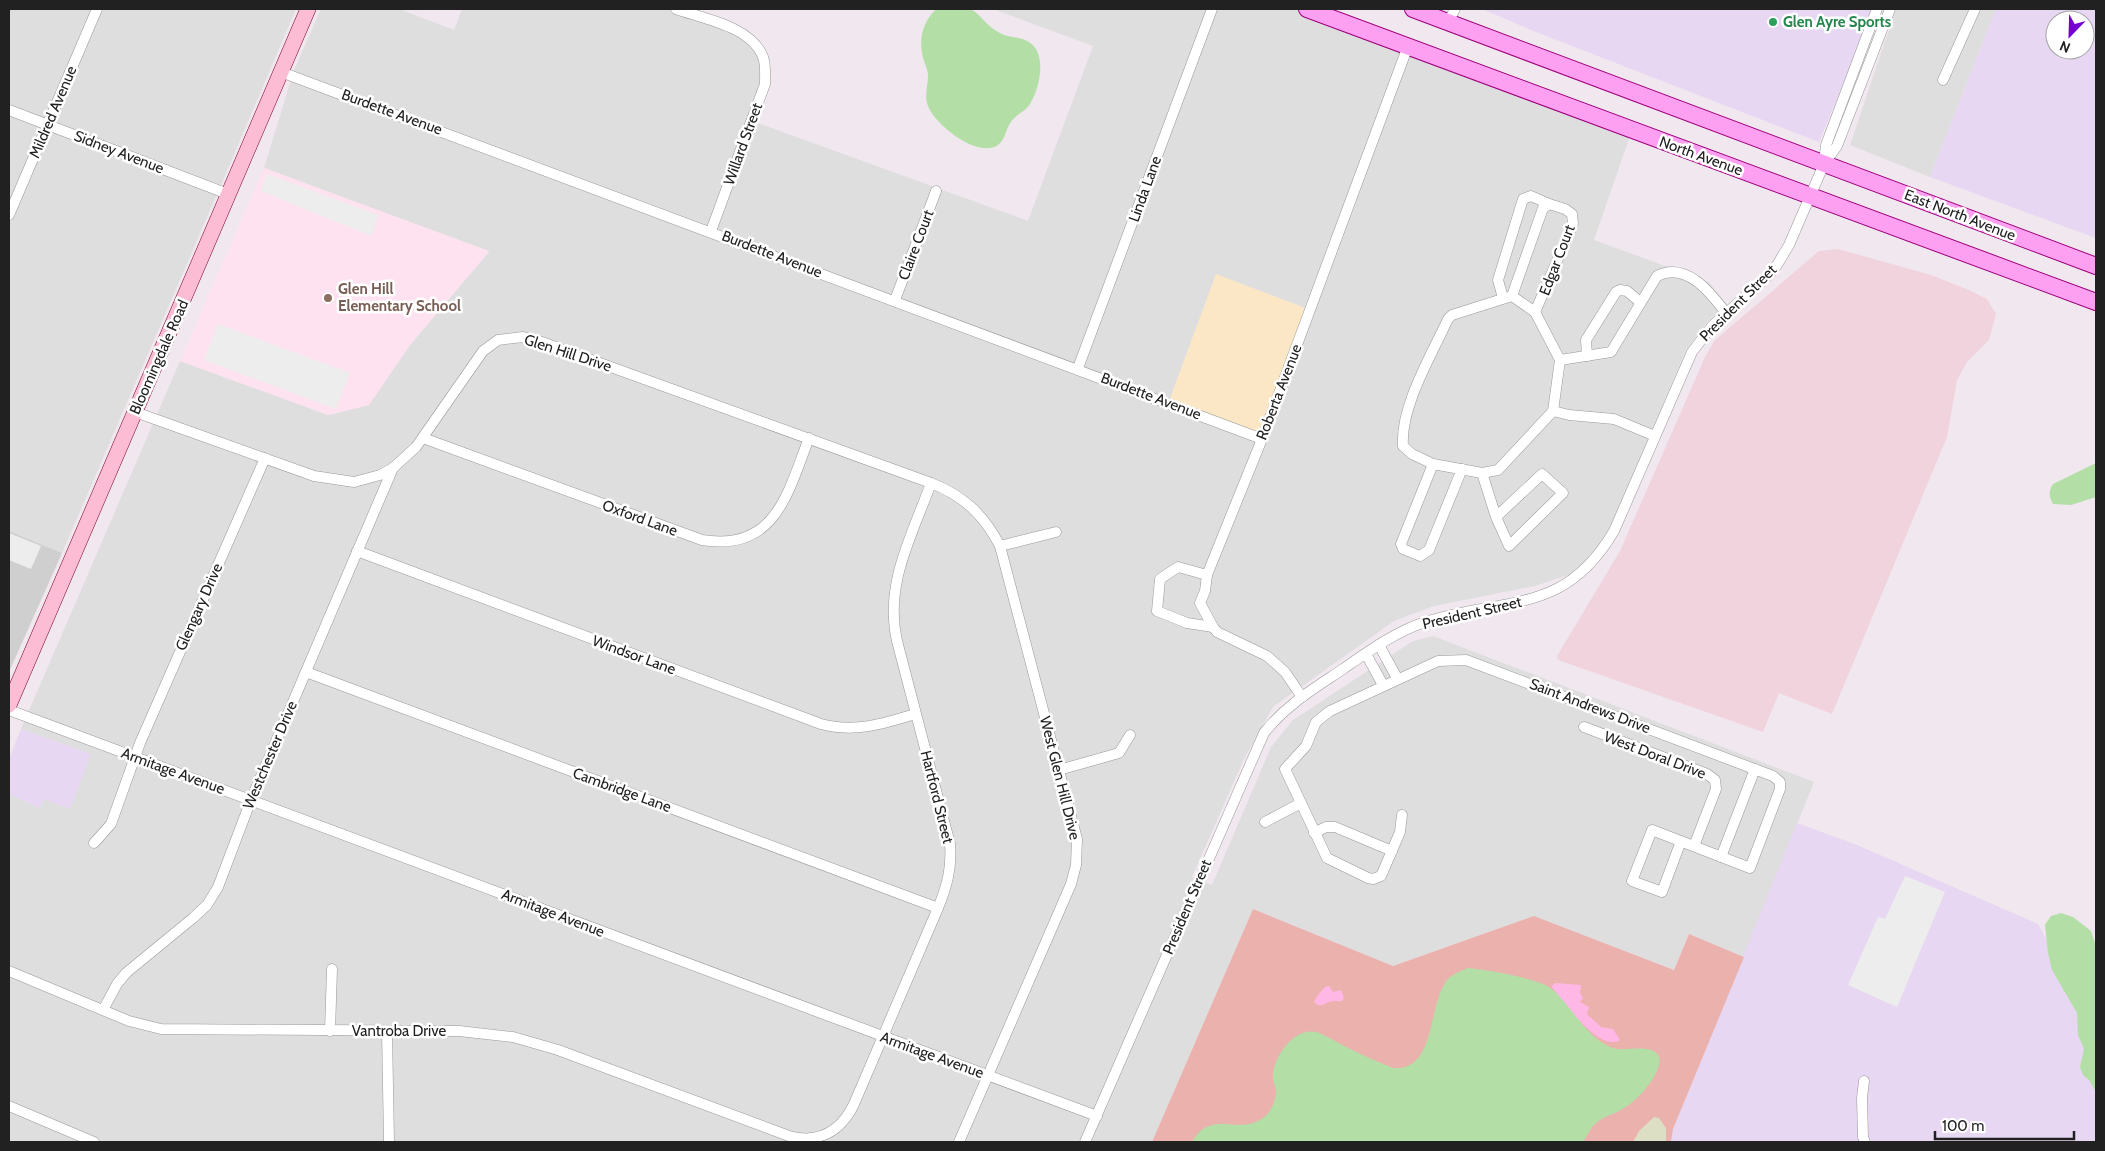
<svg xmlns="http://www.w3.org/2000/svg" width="2105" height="1151" viewBox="0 0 2105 1151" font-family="Cabin,sans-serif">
<rect width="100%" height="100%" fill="#f1e7ef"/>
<!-- residential -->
<g fill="#dededf">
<polygon points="9,9 296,9 221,185 9,105"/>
<polygon points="321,9 399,9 454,30 462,9 667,9 737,34 752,45 759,56 762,83 755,122 1028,221 1093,46 993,9 1295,9 1630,136 1594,240 1709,282 1727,305 1707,322 1686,350 1612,524 1596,550 1574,573 1535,586 1434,606 1394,621 1273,707 1244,759 1192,877 1212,885 1271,747 1293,720 1413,641 1433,636 1814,782 1744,957 1689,934 1674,970 1534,916 1393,966 1253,909 1152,1142 9,1142 9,794 40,808 44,798 70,809 90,754 21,729 180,361 328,415 368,405 410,345 489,252 264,168 294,70"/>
<polygon points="1896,9 1996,9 1930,177 1850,145"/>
<polygon points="9,116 217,194 62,553 9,531"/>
</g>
<!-- commercial -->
<g fill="#e7d7f2" fill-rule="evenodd">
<polygon points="1482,9 1875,9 1819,142 1536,32"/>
<path d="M1996 9H2096V238L1930 177ZM2055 20H2085V50H2055Z"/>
<polygon points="21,729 91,754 70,809 44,799 40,808 9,794 9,759"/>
<polygon points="1797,823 1857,845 2038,924 2096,1029 2096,1142 1671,1142 1673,1129"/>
</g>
<!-- education -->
<polygon fill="#ffe2ef" points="264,168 489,251 410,345 369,405 329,415 180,361"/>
<!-- religious -->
<polygon fill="#cfcfcf" points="9,531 62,553 9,672"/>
<!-- farmland -->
<polygon fill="#f0d3dd" points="1838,249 1931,275 1969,290 1987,299 1996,314 1989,340 1967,362 1957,380 1947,437 1832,714 1779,693 1763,732 1558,660 1557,656 1620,551 1705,357 1715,340 1819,251"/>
<!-- grass -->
<polygon fill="#ebb1ad" points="1253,909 1393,966 1534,916 1674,970 1689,934 1744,957 1673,1129 1671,1142 1152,1142"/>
<!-- wetland -->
<polygon fill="#dddfc4" points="1654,1117 1659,1118 1666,1128 1666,1142 1633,1142 1639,1131"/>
<!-- sand -->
<g fill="#ffb7e6">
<path d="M1556 983 1581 985 1580 993 1583 998 1580 1002 1589 1007 1587 1014 1601 1027 1613 1029 1620 1040C1599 1053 1563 1001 1551 986Z"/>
<path d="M1329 986 1333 992 1341 990 1344 998 1342 1001C1339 1002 1337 1001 1334 1001 1325 1001 1322 1010 1314 1002 1316 997 1321 991 1325 987Z"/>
</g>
<!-- park -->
<polygon fill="#fbe7c5" points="1216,274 1308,309 1260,436 1169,401"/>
<!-- parking -->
<g fill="#ededed">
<polygon points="267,174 379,215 371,236 261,191"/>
<polygon points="218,324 350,373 336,409 204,360"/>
<polygon points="9,533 41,546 31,569 9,560"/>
<polygon points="1905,876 1945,892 1897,1007 1848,985 1878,917 1885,919"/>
</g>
<!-- water -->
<g fill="#b3dfa7">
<path d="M936 9C946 9 965 5 974 11 984 19 988 27 1000 33 1008 38 1016 36 1025 40 1049 49 1040 88 1030 104 1025 112 1015 115 1011 122 1005 130 1006 139 998 145 978 159 935 125 928 106 924 96 928 85 928 76 928 68 923 61 922 53 919 36 924 21 936 9Z"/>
<path d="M2096 463V497L2071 505 2053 504C2049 496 2048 492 2053 484Z"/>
<polygon points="2061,913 2073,917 2091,931 2096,946 2096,1092 2089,1080 2083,1075 2080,1067 2084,1049 2078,1035 2077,1013 2052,970 2048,953 2045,925 2051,916"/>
<path d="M1468 968C1487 970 1540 978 1553 990 1571 1006 1584 1033 1606 1045 1611 1048 1618 1050 1624 1049 1635 1049 1664 1044 1659 1065 1654 1083 1635 1103 1619 1111 1611 1115 1603 1117 1596 1123 1590 1128 1587 1136 1583 1142H1192C1211 1108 1238 1136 1263 1118 1271 1113 1276 1100 1276 1091 1276 1086 1272 1081 1273 1076 1273 1057 1294 1027 1316 1032 1326 1035 1336 1042 1344 1046 1360 1054 1376 1061 1393 1068 1437 1072 1427 1003 1448 979 1454 973 1461 971 1468 968Z"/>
</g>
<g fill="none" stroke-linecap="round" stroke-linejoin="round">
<defs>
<g id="minor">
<path d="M676 9C704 19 751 26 763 57 766 65 765 75 765 84L711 231"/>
<polyline points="1448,22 1455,9"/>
<polyline points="281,72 1262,439"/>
<polyline points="1943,80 1975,9"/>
<polyline points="9,110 228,194"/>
<polyline points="1824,163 1826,145 1877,9"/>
<polyline points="9,215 97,9"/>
<path d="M1512 296 1535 312 1560 360 1553 411 1498 470 1482 473 1433 464 1412 454 1403 446C1400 407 1432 354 1448 319L1452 315Z"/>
<polyline points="1512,296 1543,208 1549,204 1565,209 1572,214 1573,224 1535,312"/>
<polyline points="1503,298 1498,280 1523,199 1531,196 1549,204"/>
<polyline points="895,300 936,191"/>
<polyline points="1587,356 1586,340 1616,292 1620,290 1627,291 1640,302"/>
<path d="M1560 360 1611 352 1657 276C1686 261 1710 292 1726 313"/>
<polyline points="1078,368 1212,9"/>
<polyline points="1553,411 1569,415 1614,419 1655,436"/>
<path d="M135 412 314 476 354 482 380 475 393 468 416 447 483 351 498 340 523 337 539 341 931 483C964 496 984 515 1000 546L1077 839 1076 865 1071 884 959 1142"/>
<path d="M423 438 702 540C776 552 788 492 809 438"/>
<polyline points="1433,464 1401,544 1403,549 1420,556 1429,550 1462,469"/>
<polyline points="1482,473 1496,517 1509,546 1563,493 1542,474 1496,517"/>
<polyline points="1000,546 1056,532"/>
<path d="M357 551 821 724C854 733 883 724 915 714"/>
<polyline points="1207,575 1178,567 1160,579 1157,611 1187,623 1213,627"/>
<polyline points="1379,645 1397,678"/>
<polyline points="1366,654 1383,685"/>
<polyline points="306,672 938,908"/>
<polyline points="1302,697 1285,672 1267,656 1217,632 1213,627 1200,603 1205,591 1207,575 1262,439 1408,46"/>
<polyline points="9,710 1097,1116"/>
<polyline points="1584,727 1707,774 1715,780 1716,789 1694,846"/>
<polyline points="1059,770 1119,753 1130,735"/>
<polyline points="1402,815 1400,832 1381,876 1373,879 1368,878 1327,858 1285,769 1306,746 1316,722 1330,711 1438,661 1466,660 1773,776 1780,782 1780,789 1750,868 1652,830 1632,881 1662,892 1681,841"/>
<polyline points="1265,822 1301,803"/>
<polyline points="1314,833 1326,827 1335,827 1392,851"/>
<polyline points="94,843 111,824 140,743 265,458"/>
<polyline points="1721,857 1755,769"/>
<path d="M9 971 129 1021 161 1029 459 1031 513 1037 558 1050 789 1136C819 1144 841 1131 854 1104L938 908C947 886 952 868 950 844L897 641C884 584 912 536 931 483"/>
<polyline points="103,1010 117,984 126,973 193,918 207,905 218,887 251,800 393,468"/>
<polyline points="330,1031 332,969"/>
<polyline points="387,1031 389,1142"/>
<polyline points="1864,1081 1862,1098 1863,1137 1865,1142"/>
<polyline points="9,1106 94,1142"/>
<path d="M1085 1142 1264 733C1286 705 1315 688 1343 669 1369 651 1395 632 1425 622 1506 596 1564 616 1614 531L1692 352 1712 326 1768 276 1777 265 1789 245 1824 164 1837 146 1890 9"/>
</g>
<polyline id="secondary" points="9,705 308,9"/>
<g id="primary">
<polyline points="1307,9 2096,302"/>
<polyline points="1413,9 2096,266"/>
</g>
</defs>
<!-- minor casing -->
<use href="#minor" stroke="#989898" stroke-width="11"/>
<!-- secondary casing -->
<use href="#secondary" stroke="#7c032c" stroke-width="16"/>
<!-- primary casing -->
<use href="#primary" stroke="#9d007a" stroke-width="18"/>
<!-- minor -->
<use href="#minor" stroke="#fff" stroke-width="10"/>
<!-- secondary -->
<use href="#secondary" stroke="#fbbcd4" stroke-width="15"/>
<!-- primary -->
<use href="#primary" stroke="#fda0f2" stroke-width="16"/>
</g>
<!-- markers -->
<circle fill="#2e9e5b" stroke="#fff" stroke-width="2" cx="1773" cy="22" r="5"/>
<circle fill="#8d6e63" stroke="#fff" stroke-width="2" cx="328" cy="298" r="5"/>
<g text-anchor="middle" stroke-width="5" stroke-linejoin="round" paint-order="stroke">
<!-- leisure labels -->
<g font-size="15" font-weight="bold" fill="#27864d" stroke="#fff" text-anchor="start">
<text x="1783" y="27">Glen Ayre Sports</text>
</g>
<!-- street labels -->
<g font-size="15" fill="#212121" stroke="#fff">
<text transform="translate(53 112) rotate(-67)" y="5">Mildred Avenue</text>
<text transform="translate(392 112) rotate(20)" y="5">Burdette Avenue</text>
<text transform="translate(743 144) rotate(-70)" y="5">Willard Street</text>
<text transform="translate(119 152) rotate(21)" y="5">Sidney Avenue</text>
<text transform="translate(1701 156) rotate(20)" y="5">North Avenue</text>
<text transform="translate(1145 189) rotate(-70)" y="5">Linda Lane</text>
<text transform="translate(1960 215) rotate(21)" y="5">East North Avenue</text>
<text transform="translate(916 245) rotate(-69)" y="5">Claire Court</text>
<text transform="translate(772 254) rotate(21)" y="5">Burdette Avenue</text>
<text transform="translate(1557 260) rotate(-69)" y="5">Edgar Court</text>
<text transform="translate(1738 303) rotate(-45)" y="5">President Street</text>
<text transform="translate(568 353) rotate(18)" y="5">Glen Hill Drive</text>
<text transform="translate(159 357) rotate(-66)" y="5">Bloomingdale Road</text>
<text transform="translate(1279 392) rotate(-69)" y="5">Roberta Avenue</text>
<text transform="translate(1151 396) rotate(21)" y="5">Burdette Avenue</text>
<text transform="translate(640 518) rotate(20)" y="5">Oxford Lane</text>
<text transform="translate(199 607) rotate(-66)" y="5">Glengary Drive</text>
<text transform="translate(1472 613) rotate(-13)" y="5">President Street</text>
<text transform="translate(634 655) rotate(20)" y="5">Windsor Lane</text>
<text transform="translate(1590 706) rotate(21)" y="5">Saint Andrews Drive</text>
<text transform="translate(270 755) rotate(-67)" y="5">Westchester Drive</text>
<text transform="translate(1655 755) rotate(21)" y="5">West Doral Drive</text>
<text transform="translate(173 771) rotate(20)" y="5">Armitage Avenue</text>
<text transform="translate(1060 778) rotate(76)" y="5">West Glen Hill Drive</text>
<text transform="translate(622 790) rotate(20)" y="5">Cambridge Lane</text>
<text transform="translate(937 797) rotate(76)" y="5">Hartford Street</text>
<text transform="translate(1187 907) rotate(-67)" y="5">President Street</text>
<text transform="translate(553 913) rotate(21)" y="5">Armitage Avenue</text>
<text x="399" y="1036">Vantroba Drive</text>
<text transform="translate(932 1055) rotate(20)" y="5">Armitage Avenue</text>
</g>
<!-- education labels -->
<g font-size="15" font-weight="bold" fill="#785e54" stroke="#fff" text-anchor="start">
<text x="338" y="294">Glen Hill<tspan x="338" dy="17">Elementary School</tspan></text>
</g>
</g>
<!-- border -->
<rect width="2105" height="1151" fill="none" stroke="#212121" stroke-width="20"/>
<!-- north arrow -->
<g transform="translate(2070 35) rotate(203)"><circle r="24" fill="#ffffff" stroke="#a6a6a6"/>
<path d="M0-4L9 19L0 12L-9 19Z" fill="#7400d1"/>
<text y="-8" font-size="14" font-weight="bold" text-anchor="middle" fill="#212121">N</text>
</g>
<!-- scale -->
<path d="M1935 1131v8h139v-8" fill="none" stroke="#212121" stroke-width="2.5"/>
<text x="1942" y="1131" font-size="15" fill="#212121" stroke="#ffffff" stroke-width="4" paint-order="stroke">100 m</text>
</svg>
